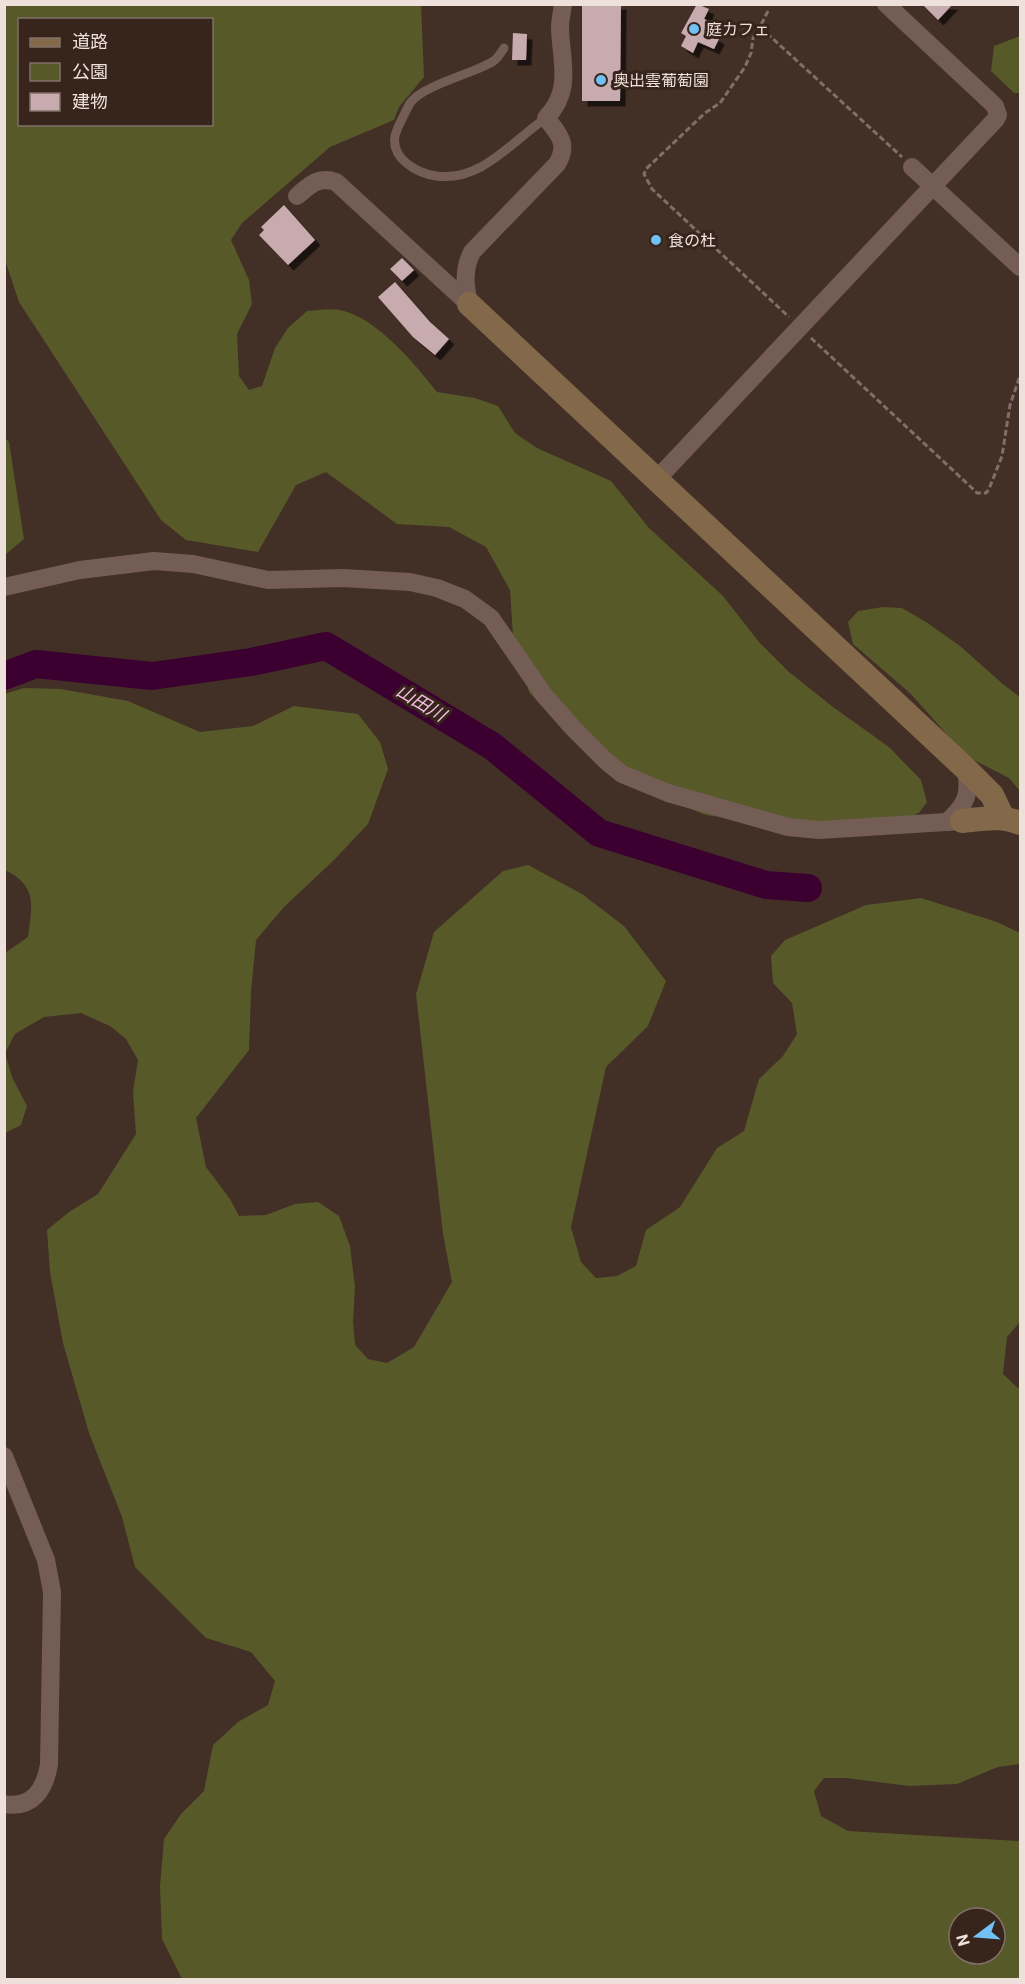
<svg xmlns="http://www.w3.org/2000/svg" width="1025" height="1984" viewBox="0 0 1025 1984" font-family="Roboto,'Noto Sans JP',sans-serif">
<defs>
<filter id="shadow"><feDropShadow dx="5.5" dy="5.5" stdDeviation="0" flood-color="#0009"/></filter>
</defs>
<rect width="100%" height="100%" fill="#422f26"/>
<!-- green -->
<g fill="#575929" fill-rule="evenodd">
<path d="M5 5H421L424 77 399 107 394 120 330 147 242 223 231 240 249 280 252 304 237 334 239 376 249 390 262 386 275 348 288 328 307 311C317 310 330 308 340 310 376 317 415 364 437 392L475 398 498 406 515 433 537 448 611 481 649 528 723 596 759 642 789 672 833 707 889 747 921 780 927 802 919 813 901 820 764 823 706 815 657 795 575 742 529 692 513 635 510 590 486 547 449 527 397 524 326 472 296 485 258 552 186 540 161 520 19 302 5 260ZM20 20H212V124H20Z"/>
<polygon points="1020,36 1020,93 1014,93 991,71 994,46"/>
<polygon points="5,438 9,442 24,539 5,555"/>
<polygon points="883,607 902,608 926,622 960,646 1004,685 1020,697 1020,791 1009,778 966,756 911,694 853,644 848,622 858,611"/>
<path d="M24 688 61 689 128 701 200 732 253 726 294 706 358 714 380 742 388 769 368 824 334 860 284 907 256 940 251 992 249 1050 196 1118 206 1167 230 1199 239 1216 266 1215 295 1204 318 1202 339 1216 350 1246 355 1287 353 1321 355 1345 368 1359 387 1363 414 1347 452 1282 443 1234 416 994 434 932 503 871 528 865 582 894 624 926 666 981 648 1026 606 1067 571 1227 581 1262 596 1278 617 1276 636 1266 646 1230 680 1207 717 1148 744 1131 759 1079 783 1056 797 1034 792 1003 773 983 771 956 785 940 866 905 921 898 997 922 1020 933V1322L1007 1337 1003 1374 1018 1388H1020V1764L998 1767 957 1784 909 1786 846 1778H824L814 1791 821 1816 848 1831 1020 1841V1979H182L162 1939 160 1886 164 1839 181 1814 204 1791 213 1745 238 1722 268 1705 275 1681 251 1652 206 1638 135 1567 122 1517 89 1433 63 1343 50 1272 47 1230 69 1212 98 1194 136 1134 133 1092 138 1060 126 1039 110 1026 81 1013 44 1017 15 1034 5 1053 12 1077 27 1106 21 1125 5 1133V953L28 937C32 906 38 886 5 870L4 694ZM959 1918H995V1954H959Z"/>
</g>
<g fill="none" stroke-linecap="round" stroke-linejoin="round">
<!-- river -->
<polyline stroke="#3c0030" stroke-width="28" points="4,676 36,664 152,676 251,662 326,646 492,746 599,833 766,885 808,888"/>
</g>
<!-- building -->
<g fill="#c7abae" filter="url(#shadow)">
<polygon points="582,4 621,4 620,101 582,101"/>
<polygon points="697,4 709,9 704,19 709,21 704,31 719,39 714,49 698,42 693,53 681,46 686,36 681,33"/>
<polygon points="922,4 953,4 938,20"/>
<polygon points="513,33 527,34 526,60 512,60"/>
<polygon points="284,205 315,240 288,265 259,235 264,230 261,227"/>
<polygon points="402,258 414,270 402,281 390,269"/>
<polygon points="395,282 430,322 449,339 435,355 413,337 378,297"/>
</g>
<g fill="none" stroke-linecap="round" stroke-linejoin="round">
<!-- path -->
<g stroke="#806f67" stroke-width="3" stroke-dasharray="6 3" stroke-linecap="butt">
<polyline points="768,11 760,27 902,157"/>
<polyline points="760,27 753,38 751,53 745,67 720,103 705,113 646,169 644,174 652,189 789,317"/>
<polyline points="811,338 972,488 977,493 986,493 989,489 1002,456 1010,405 1020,376"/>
</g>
<!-- lane -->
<path stroke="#735d54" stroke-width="9" d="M504 48C502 51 499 56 496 59 493 62 488 64 484 66 466 75 422 87 411 102 408 106 406 111 404 115 401 121 397 128 395 136 391 159 417 173 436 176 482 182 512 141 546 118"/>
<!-- street -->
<g stroke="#735d54" stroke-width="18">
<polyline points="912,167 1020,267"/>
<path d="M297 196C310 185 318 176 336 182L469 304"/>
<path d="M469 304C465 285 463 270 472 252L557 164C569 144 559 134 546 118 573 90 561 62 560 28 560 20 562 12 563 4"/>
<polyline points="657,479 996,119 998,115 995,106 886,4"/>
<polyline points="4,587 80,570 154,561 193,564 268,580 343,578 410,582 437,588 465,599 491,618 544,695 573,728 606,761 622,774 668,793 788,827 819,830 962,821"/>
<path d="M947 822C967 804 970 795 966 769"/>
<path d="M4 1456 46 1560 52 1592 49 1764C45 1789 33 1809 4 1804"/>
</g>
<!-- secondary -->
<g stroke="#84684a" stroke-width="24">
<polyline points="469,304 966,769 992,795 1003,818"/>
<path d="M962 821C982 819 1001 815 1020 823"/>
</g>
</g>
<!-- markers -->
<g fill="#71c1f5" stroke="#37251c" stroke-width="2">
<circle cx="694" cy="29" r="6"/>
<circle cx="601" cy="80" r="6"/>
<circle cx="656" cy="240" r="6"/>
</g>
<g text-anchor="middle" stroke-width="6" stroke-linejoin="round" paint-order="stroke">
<!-- poi labels -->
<g font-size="16" fill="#eee1db" stroke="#37251c" text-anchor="start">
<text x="706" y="35">庭カフェ</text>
<text x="613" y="86">奥出雲葡萄園</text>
<text x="668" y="246">食の杜</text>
</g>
<!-- water labels -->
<g font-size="18" font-style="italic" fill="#f8bfe6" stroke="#37251c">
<text transform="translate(421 703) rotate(31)" y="6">山田川</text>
</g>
</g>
<!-- border -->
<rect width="1025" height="1984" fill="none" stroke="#eee1db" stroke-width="12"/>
<!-- legend -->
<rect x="18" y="18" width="195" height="108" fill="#37251c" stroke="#807068" stroke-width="1.5"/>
<rect x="30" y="38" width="30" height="9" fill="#84684a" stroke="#807068" stroke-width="1.5"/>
<text x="72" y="48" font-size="18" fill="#eee1db">道路</text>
<rect x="30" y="63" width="30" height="18" fill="#575929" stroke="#807068" stroke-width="1.5"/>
<text x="72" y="78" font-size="18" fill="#eee1db">公園</text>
<rect x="30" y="93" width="30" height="18" fill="#c7abae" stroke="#807068" stroke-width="1.5"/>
<text x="72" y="108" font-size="18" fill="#eee1db">建物</text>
<!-- north arrow -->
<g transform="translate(977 1936) rotate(254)"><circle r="28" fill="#37251c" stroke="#807068" stroke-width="1.5"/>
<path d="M0-4.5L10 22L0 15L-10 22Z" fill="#71c1f5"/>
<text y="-9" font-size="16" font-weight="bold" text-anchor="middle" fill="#eee1db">N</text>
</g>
</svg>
